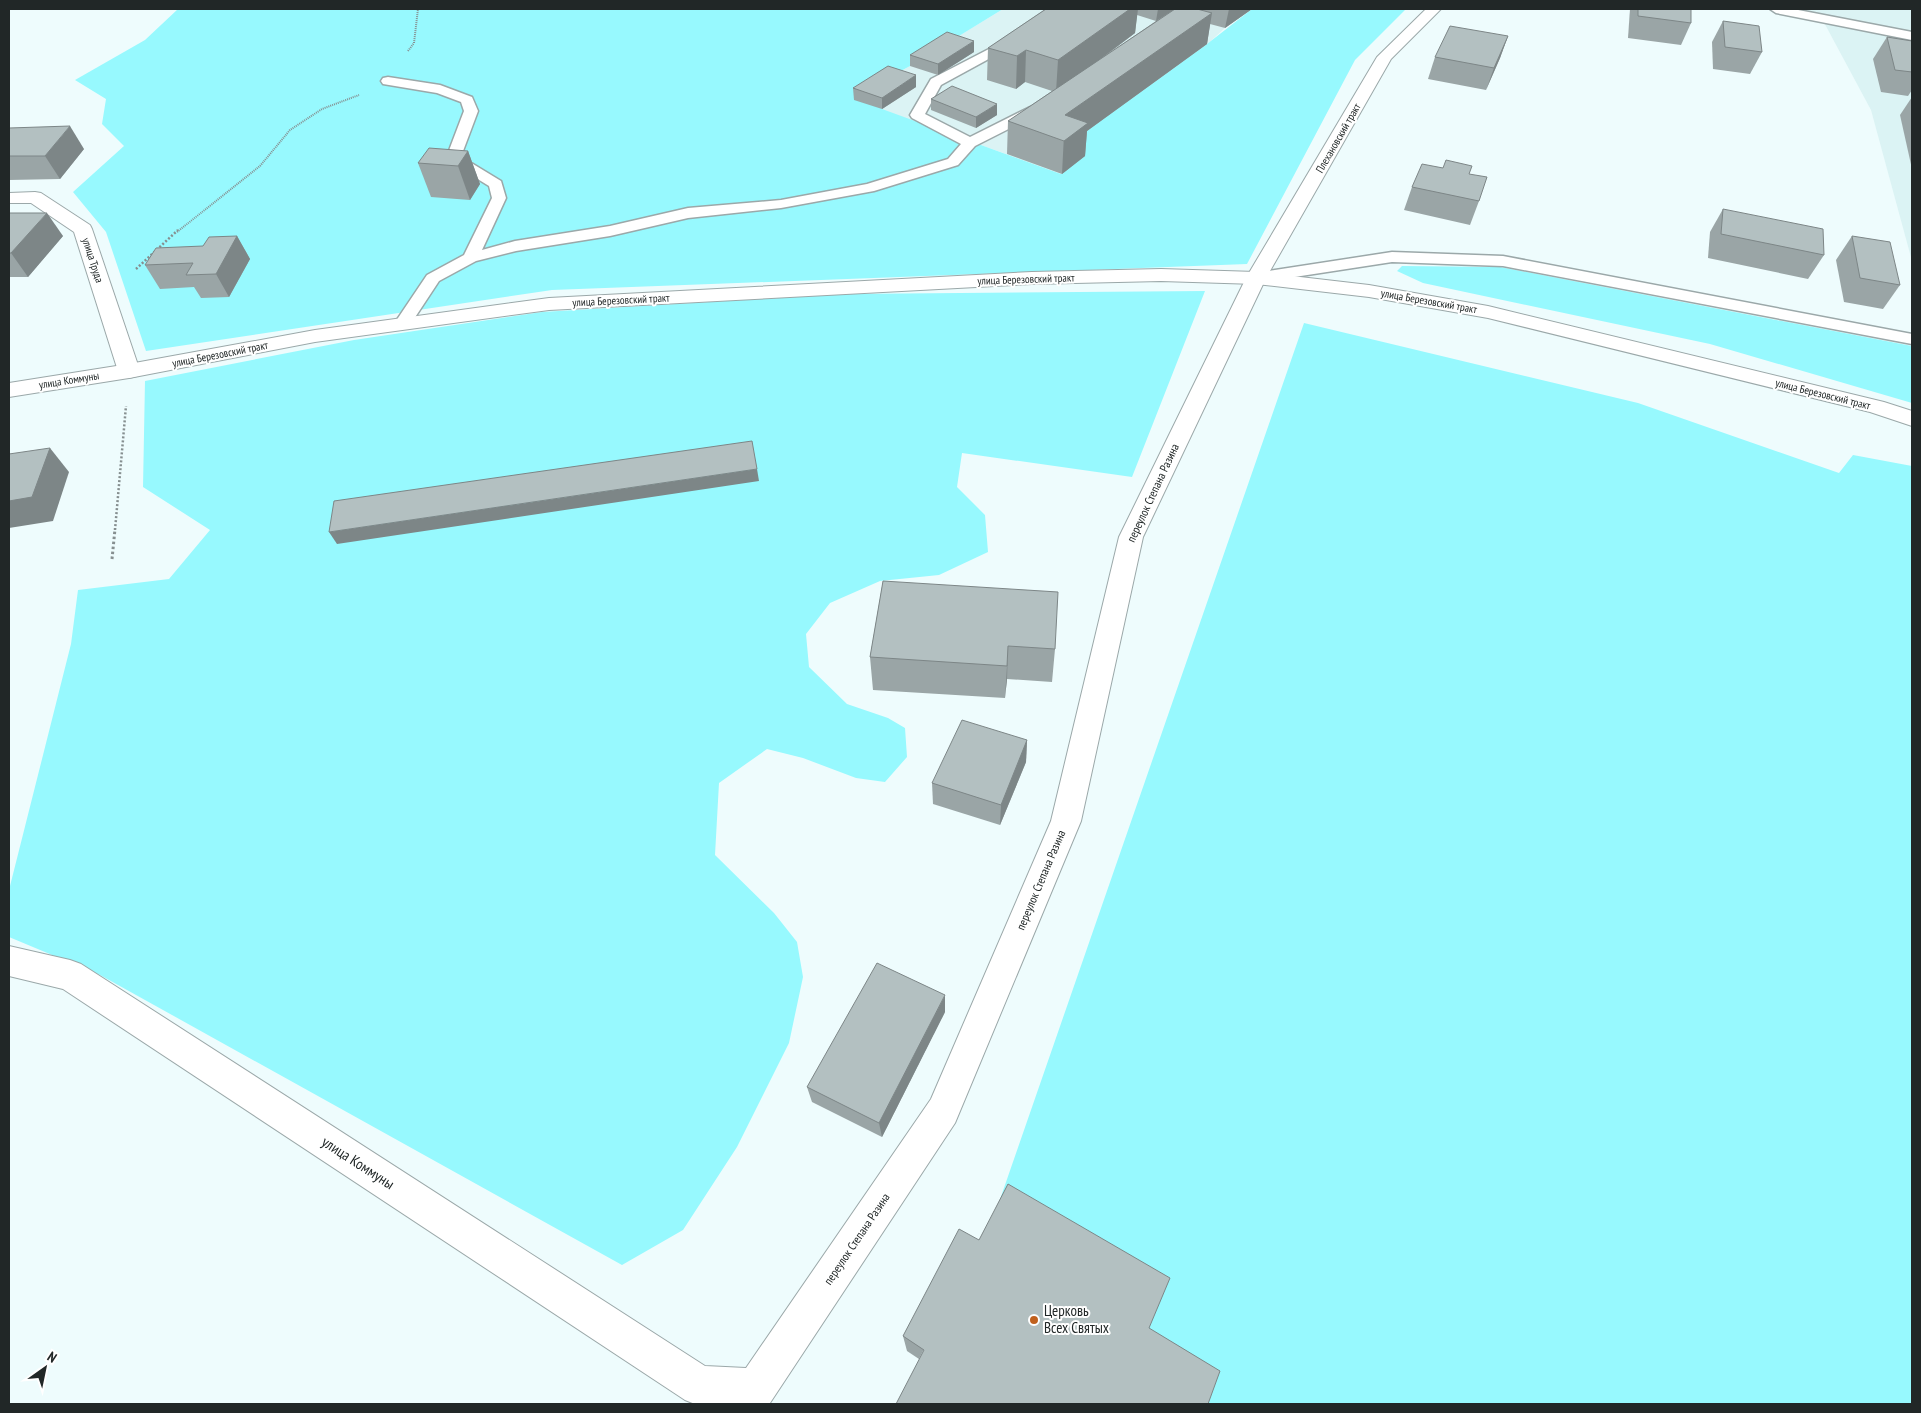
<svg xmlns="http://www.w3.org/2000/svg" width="1921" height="1413" viewBox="0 0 1921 1413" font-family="'PT Sans Narrow',sans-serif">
<rect width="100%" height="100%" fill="#eefcfd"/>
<!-- built -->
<g fill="#dbf3f4">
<polygon points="1003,9 1252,9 1225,28 1085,156 1062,174 854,100"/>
<polygon points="1792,9 1912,9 1912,261 1871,110 1820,15"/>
</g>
<!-- green -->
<g fill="#97f9fe">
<polygon points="178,9 1003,9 910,66 888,78 882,109 1061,174 1063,148 1207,44 1252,9 1406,9 1355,60 1247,264 552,290 146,351 106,232 73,192 124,146 102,124 106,99 75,80 145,40"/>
<polygon points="1402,266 1500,267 1912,346 1912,403 1710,344 1423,283 1397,271"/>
<polygon points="1205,291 1132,477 962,453 957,487 985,515 988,552 939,575 880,581 830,603 806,634 809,667 847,704 888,718 905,728 907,757 885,782 856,778 803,758 767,749 719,783 715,855 774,913 797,942 803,977 789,1043 737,1147 683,1230 622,1265 100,975 9,937 9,890 71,644 78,590 169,579 210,530 143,487 145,381 354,340 542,312 845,294"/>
<polygon points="1304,323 1638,403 1839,473 1853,455 1912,466 1912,1404 929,1404"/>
</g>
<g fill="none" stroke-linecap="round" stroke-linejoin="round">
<defs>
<g id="service">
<polygon points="1770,9 1793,9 1912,32 1912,40 1776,13"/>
<polygon points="1014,36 1020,40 1018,43 941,85 925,114 970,137 1030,107 1040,107 1042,110 1040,113 975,146 958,165 874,191 781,208 688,218 610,236 516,251 476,261 439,281 408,328 396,328 394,324 427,275 464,255 492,198 489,186 463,170 447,164 445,161 464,111 461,102 437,93 383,84 381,81 383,78 388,77 440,85 472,97 478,111 460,159 473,164 501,181 506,198 482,250 515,241 610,226 688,208 781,200 867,184 948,159 961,144 912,118 910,115 931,79"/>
<polygon points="1392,252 1503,256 1912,334 1912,344 1503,266 1392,262 1256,283 1250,281 1248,278 1250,275 1256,273"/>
</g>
<g id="minor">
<polygon points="1426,9 1441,9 1391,59 1266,278 1143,537 1081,821 955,1123 770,1403 695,1404 685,1400 63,989 9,976 9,946 70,960 81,964 705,1366 746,1368 931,1099 1051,821 1119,537 1246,278 1377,57"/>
<polygon points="35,192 41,193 90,225 92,229 140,371 137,376 129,378 121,376 118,371 74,232 31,203 9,203 9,193"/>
</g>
<polygon id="primary" points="1161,269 1256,272 1369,285 1488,306 1884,402 1912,411 1912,426 1870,412 1488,318 1369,297 1256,284 1161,281 1032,284 549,310 315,342 129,378 9,397 9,383 129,364 315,330 549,298 1032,272"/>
</defs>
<!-- service casing -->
<use href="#service" stroke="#9ba8a9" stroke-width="3"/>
<!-- minor casing -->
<use href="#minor" stroke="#9ba8a9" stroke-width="2"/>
<!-- primary casing -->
<use href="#primary" stroke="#9ba8a9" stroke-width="2"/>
<!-- path-far2 -->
<g stroke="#868f90" stroke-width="2" stroke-dasharray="1 1" stroke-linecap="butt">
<polyline points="408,51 414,43 418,9"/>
<polyline points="177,232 260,166 290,130 322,109 359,95"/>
</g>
<!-- path-far1 -->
<g stroke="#868f90" stroke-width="2.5" stroke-dasharray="2 2" stroke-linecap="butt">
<polyline points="136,269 178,230"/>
<polyline points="115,530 126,406"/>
</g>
<!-- path -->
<polyline stroke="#868f90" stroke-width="3" stroke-dasharray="2.5 2.5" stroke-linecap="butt" points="112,559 115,529"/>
<!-- service -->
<use href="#service" fill="#fff" fill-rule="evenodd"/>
<!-- minor -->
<use href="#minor" fill="#fff" fill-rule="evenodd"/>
<!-- primary -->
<use href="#primary" fill="#fff" fill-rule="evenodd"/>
</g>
<!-- wall -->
<g fill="#9aa5a6" fill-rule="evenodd">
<path d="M1041 9H1197L1200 10V9H1252L1225 28 1210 24 1207 44 1087 131 1085 156 1062 174 1007 154 1008 121 1052 91 1025 82 1016 89 987 80 988 48 1044 10ZM1137 15 1156 21 1108 54 1135 33Z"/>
<polygon points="1630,9 1691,9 1691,23 1681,45 1628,38"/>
<polygon points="1723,21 1762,52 1750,74 1713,69 1712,42"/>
<polygon points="1508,36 1500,58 1486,90 1428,79 1435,57"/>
<polygon points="1887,37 1912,41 1912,90 1908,96 1881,92 1873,59"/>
<polygon points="974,52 938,75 910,66 910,55"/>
<polygon points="916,87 882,109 854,100 853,88"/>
<polygon points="1912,97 1912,169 1900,115"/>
<polygon points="931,99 997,115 976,128 931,110"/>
<polygon points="9,128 84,149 60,179 9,180"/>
<polygon points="468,151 480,184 470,200 431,197 418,163"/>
<polygon points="1469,174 1479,201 1470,225 1404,210 1412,187"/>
<polygon points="1723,209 1824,255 1808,279 1708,258 1710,232"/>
<polygon points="9,213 63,236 28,277 9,277"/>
<polygon points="237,236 250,259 229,297 201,298 194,287 160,289 145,265"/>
<polygon points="1852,236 1900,285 1883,309 1844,302 1836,260"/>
<polygon points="883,581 1055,649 1052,682 1007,679 1005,698 873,690 870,657"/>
<polygon points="1027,740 1026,762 1000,825 933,804 932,783"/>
<polygon points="945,1012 882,1137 812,1102 807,1087"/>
<polygon points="979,1240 919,1359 907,1351 903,1336"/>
</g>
<!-- shaded-wall -->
<g fill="#7d8687">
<polygon points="1130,9 1138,9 1135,33 1056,92 1058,60"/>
<polygon points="1158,9 1175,9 1156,21"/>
<polygon points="1229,9 1252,9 1225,28"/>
<polygon points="1212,13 1207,44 1087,131 1085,156 1062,174 1065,115"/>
<polygon points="1508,36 1500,58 1486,90 1494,68"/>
<polygon points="974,41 974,52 938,75 938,64"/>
<polygon points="1026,50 1025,82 1016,89 1017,56"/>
<polygon points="916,75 916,87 882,109 882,98"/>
<polygon points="997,104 997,115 976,128 976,117"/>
<polygon points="70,126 84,149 60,179 45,156"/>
<polygon points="468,151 480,184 470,200 458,166"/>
<polygon points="47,213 63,236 28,277 11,253"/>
<polygon points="237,236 250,259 229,297 216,274"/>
<polygon points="50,448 69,472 53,521 9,528 9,501"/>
<polygon points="757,469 759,481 337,544 329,532"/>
<polygon points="1008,646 1007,679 1005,698 1007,666"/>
<polygon points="1027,740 1026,762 1000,825 1001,805"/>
<polygon points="945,995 945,1012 882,1137 879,1123"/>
</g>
<!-- building -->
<g fill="#b3c0c1" stroke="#7d8687">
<polygon points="1046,9 1130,9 1058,60 1026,50 1017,56 988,48"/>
<polygon points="1175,9 1197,9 1212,13 1065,115 1088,123 1064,141 1008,121"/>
<polygon points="1638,9 1691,9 1691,23 1638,16"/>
<polygon points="1723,21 1759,26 1762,52 1725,47"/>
<polygon points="1450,26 1508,36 1494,68 1435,57"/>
<polygon points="947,32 974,41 938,64 910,55"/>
<polygon points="1887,37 1912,41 1912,72 1895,70"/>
<polygon points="888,66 916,75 882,98 853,88"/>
<polygon points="952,86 997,104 976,117 931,99"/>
<polygon points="70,126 45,156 9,156 9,128"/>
<polygon points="429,148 468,151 458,166 418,163"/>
<polygon points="1446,160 1472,166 1469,174 1487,177 1479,201 1412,187 1422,164 1443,168"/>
<polygon points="1723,209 1823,229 1824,255 1721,234"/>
<polygon points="9,213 47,213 11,253 9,253"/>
<polygon points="237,236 216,274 186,275 193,263 145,265 156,248 203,246 209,237"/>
<polygon points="1852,236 1890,242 1900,285 1860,278"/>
<polygon points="752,441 757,469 329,532 334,501"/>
<polygon points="50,448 32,497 9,501 9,454"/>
<polygon points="883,581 1058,592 1055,649 1008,646 1007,666 870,657"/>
<polygon points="962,720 1027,740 1001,805 932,783"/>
<polygon points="877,963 945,995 879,1123 807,1087"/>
<polygon points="1008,1184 1170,1278 1149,1328 1220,1371 1208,1404 896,1404 924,1350 903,1336 959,1229 979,1240"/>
</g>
<!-- markers -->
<circle fill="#c0601d" stroke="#fff" stroke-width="2" cx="1034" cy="1320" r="5"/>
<g text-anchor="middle" stroke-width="4" stroke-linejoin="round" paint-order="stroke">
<!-- far-street labels -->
<g font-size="11" fill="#212727" stroke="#fff">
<text transform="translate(1338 138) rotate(-60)" y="4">Плехановский тракт</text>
<text transform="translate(93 260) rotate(72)" y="4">улица Труда</text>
<text transform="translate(1026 279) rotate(-2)" y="4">улица Березовский тракт</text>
<text transform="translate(621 300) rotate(-3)" y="4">улица Березовский тракт</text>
<text transform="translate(1429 301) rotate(10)" y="4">улица Березовский тракт</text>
<text transform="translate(220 354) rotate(-11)" y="4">улица Березовский тракт</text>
<text transform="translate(69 380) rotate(-9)" y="4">улица Коммуны</text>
<text transform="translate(1823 394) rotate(14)" y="4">улица Березовский тракт</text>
</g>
<!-- street labels -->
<g font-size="12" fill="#212727" stroke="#fff">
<text transform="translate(1153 493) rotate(-65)" y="4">переулок Степана Разина</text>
<text transform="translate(1041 880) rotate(-67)" y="4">переулок Степана Разина</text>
<text transform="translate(857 1239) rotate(-56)" y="4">переулок Степана Разина</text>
</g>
<!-- near-street labels -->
<g font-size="15" fill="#212727" stroke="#fff">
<text transform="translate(358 1163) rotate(33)" y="5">улица Коммуны</text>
</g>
<!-- near-poi labels -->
<g font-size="15" fill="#212727" stroke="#fff" text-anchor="start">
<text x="1044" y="1316">Церковь<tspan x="1044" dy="17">Всех Святых</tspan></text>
</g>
</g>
<!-- border -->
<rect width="1921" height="1413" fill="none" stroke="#212727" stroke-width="20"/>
<!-- north arrow -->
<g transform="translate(45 1368) rotate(33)" stroke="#ffffff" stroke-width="4" paint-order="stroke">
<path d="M0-4L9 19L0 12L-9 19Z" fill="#212727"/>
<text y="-8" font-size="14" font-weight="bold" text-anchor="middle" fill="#212727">N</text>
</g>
</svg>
